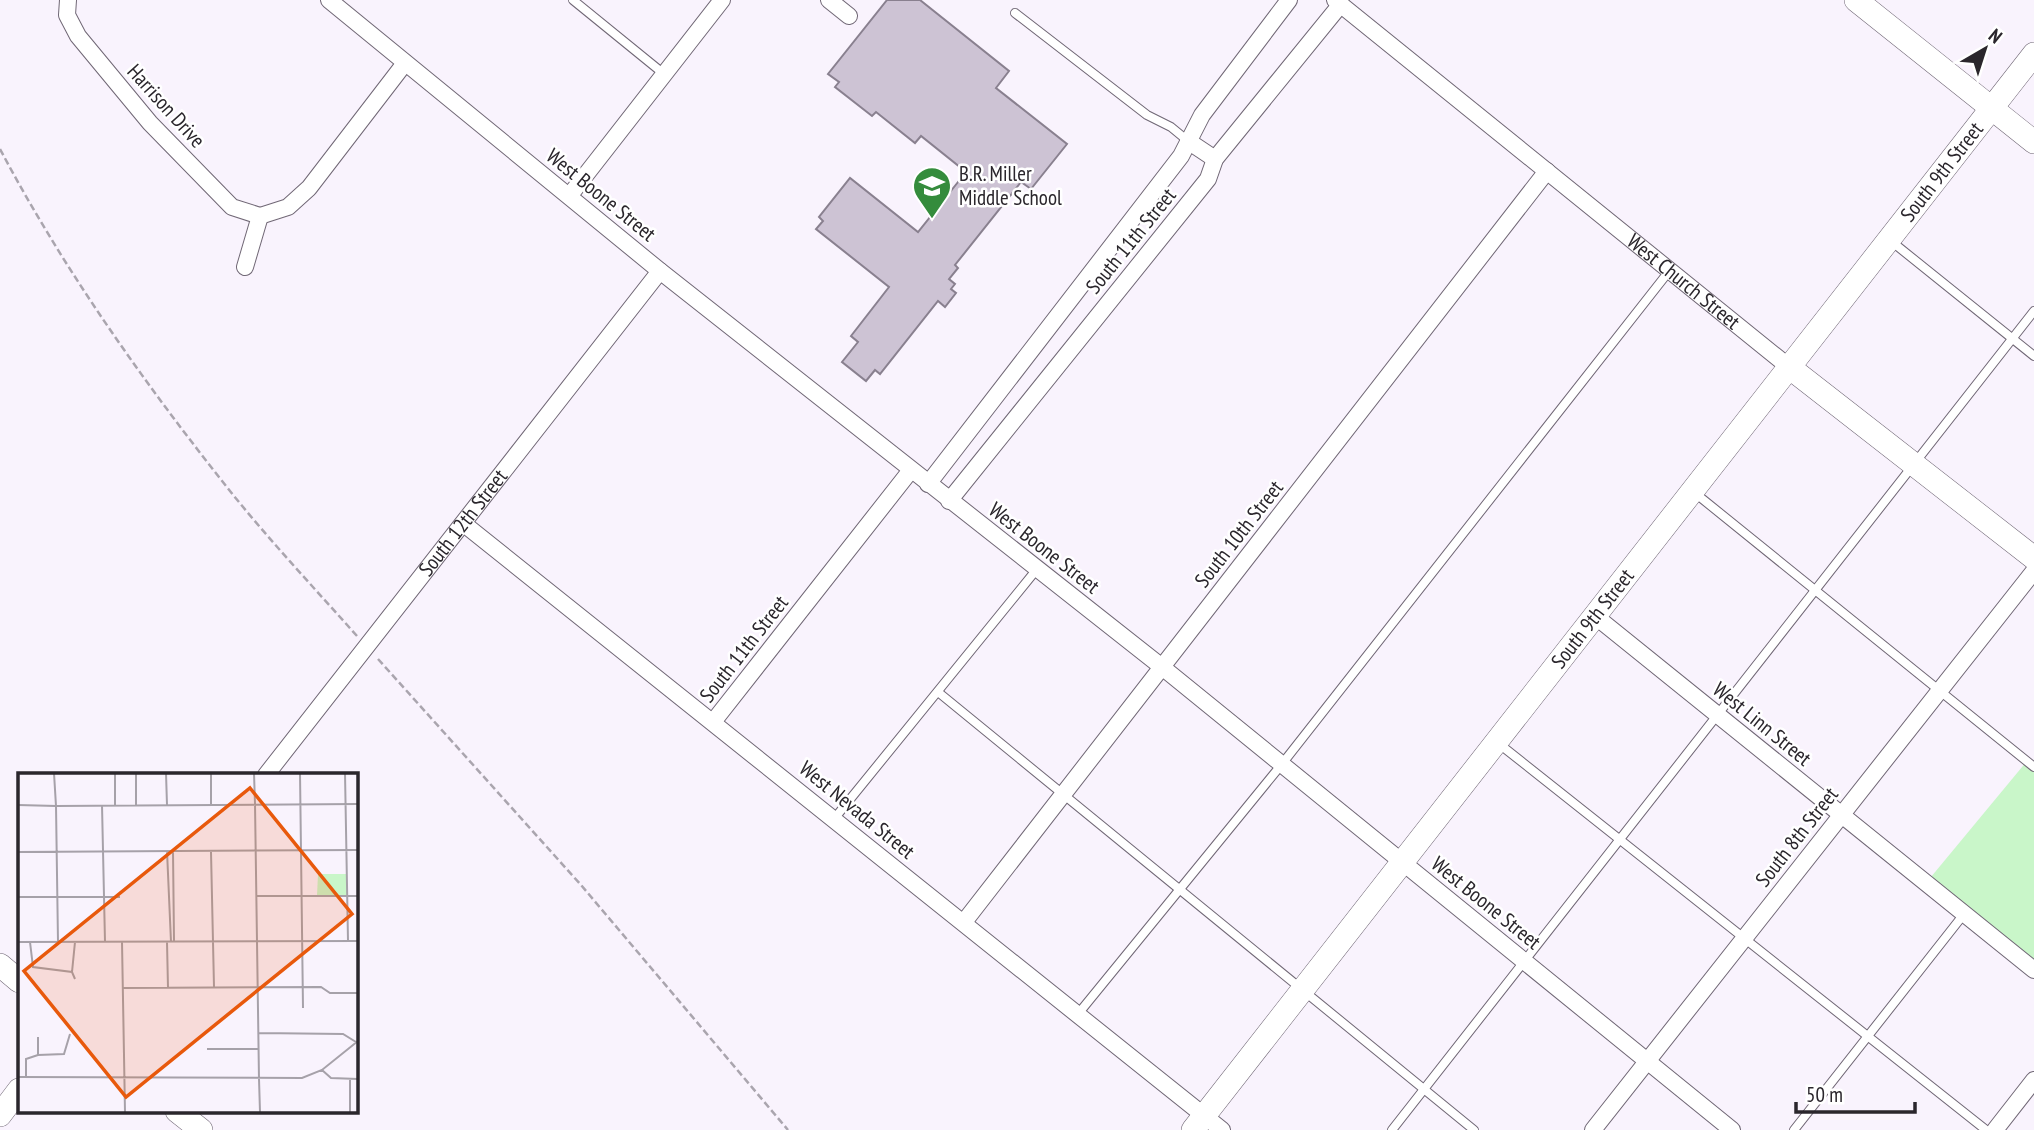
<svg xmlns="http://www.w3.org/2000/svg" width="2034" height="1130" viewBox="0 0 2034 1130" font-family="'PT Sans Narrow',sans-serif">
<rect width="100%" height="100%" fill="#f9f3fd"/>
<!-- green -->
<polygon fill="#c9f6c9" points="2027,761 2034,767 2034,970 1926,883"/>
<!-- building -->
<polygon fill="#cdc3d4" stroke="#89808f" stroke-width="2" points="887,0 920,0 1009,71 996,88 1067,144 1031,189 1021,182 955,265 958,268 949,279 955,284 951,289 956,293 945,307 938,301 880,374 875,370 866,381 842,362 858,342 851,336 889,287 816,229 823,221 819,217 850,178 918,232 966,172 921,136 915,143 876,112 872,116 835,87 839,82 828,74"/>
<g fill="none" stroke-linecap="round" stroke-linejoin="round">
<defs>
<g id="lane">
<polyline points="573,0 664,74"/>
<polyline points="1015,13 1147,115 1171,127 1188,141"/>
<polyline points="1891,241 2034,356"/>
<polyline points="1695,493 2034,767"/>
<polyline points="938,692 1474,1130"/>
<polyline points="1498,743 1986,1130"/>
<polyline points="834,819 1037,569"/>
<polyline points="1078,1014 1282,764 1670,270"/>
<polyline points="1392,1130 2034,311"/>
<polyline points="1794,1130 1964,914"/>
</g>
<g id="street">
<polyline points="68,0 67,15 78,36 150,123 232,207 260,216 245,267"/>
<polyline points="329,0 660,271 1162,667 1732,1130"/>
<polyline points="829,0 849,16"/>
<path id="s1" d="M1335 0 1789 367"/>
<polyline points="1188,141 1215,159"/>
<polyline points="570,195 722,0"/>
<polyline points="260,216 288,207 309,188 405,63"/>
<polyline points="928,484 1181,156 1202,115 1289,0"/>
<polyline points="949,501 1208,179 1215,159 1341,4"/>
<polyline points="464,524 1222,1130"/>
<polyline points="1595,616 2034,970"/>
<polyline points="713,722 911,470"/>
<path id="s2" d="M266 775 660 271"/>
<polyline points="964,922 1547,171"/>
<polyline points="1593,1130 2034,571"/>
<polyline points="1995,1130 2034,1080"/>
</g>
<g id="secondary">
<polyline points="1856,0 2034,142"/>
<polyline points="1789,367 2034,558"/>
<polyline points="0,965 19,981"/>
<polyline points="177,1111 201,1130"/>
<polyline points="0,1115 19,1090"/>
<path id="s3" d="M1193 1130 2034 54"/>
</g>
</defs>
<!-- lane casing -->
<use href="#lane" stroke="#706775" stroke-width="10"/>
<!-- street casing -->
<use href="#street" stroke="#706775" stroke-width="18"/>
<!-- secondary casing -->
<use href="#secondary" stroke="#706775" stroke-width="24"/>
<!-- path -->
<g stroke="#aaa5ae" stroke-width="2.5" stroke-dasharray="7 3.5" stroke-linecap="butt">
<path d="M0 149C65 272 147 387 234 496 273 544 316 590 357 636"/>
<polyline points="378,659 581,885 788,1130"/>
</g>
<!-- lane -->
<use href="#lane" stroke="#fff" stroke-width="8"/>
<!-- street -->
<use href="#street" stroke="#fff" stroke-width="16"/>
<!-- secondary -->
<use href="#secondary" stroke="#fff" stroke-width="23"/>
</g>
<!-- icons -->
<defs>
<symbol id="school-pin" viewBox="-11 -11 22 30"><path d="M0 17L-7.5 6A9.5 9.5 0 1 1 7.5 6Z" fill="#348c3c" stroke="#fff"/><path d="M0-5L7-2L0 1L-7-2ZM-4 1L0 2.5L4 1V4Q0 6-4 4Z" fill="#fff"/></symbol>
</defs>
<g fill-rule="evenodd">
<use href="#school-pin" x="910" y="164" width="44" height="60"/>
</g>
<g text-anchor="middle" stroke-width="5" stroke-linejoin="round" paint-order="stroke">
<!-- street labels -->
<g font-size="21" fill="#2a262c" stroke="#fff">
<text transform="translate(166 106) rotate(48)" y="7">Harrison Drive</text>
<text dy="7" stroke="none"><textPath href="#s3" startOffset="1216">South 9th Street</textPath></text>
<text transform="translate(601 195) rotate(39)" y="7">West Boone Street</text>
<text transform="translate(1131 241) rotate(-51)" y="7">South 11th Street</text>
<text dy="7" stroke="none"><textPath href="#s1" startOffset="448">West Church Street</textPath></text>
<text dy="7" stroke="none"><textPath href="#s2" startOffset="320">South 12th Street</textPath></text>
<text transform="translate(1239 534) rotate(-52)" y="7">South 10th Street</text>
<text transform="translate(1044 548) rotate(38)" y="7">West Boone Street</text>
<text dy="7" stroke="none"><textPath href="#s3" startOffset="649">South 9th Street</textPath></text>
<text transform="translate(744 649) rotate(-52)" y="7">South 11th Street</text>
<text transform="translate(1762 724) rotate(39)" y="7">West Linn Street</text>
<text transform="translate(857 810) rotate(39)" y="7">West Nevada Street</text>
<text transform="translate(1797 837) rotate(-52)" y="7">South 8th Street</text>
<text transform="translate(1486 903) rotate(39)" y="7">West Boone Street</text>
</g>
<!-- poi labels -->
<g font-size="21" fill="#2a262c" stroke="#fff" text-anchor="start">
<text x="959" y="181">B.R. Miller<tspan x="959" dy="24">Middle School</tspan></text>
</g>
</g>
<!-- overview -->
<g transform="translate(18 773)">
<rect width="340" height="340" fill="#f9f3fd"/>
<path d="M300 101H329V123H299Z" fill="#c9f6c9"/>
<path fill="none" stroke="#a6a1a9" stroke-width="2" d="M36 0 38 33 340 31M97 0V32M118 0V32M148 0 149 32M193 0V32M236 0 237 31M282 0 285 235M327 0 330 168M237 31 241 306M0 32 38 33 40 169M84 32 87 169M149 78 153 169M155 78 156 168M0 79 340 77M193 79 196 214M239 123H340M0 124H102M0 169 340 168M12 169 15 194 54 199 57 206M104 169 107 339M149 169 150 215M54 199 57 169M105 215 303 214 312 220H340M241 260 325 261 338 269M189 276H241M20 282 46 281 52 261M304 297 313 305 340 306M0 304 284 305 304 297 340 268M8 304V286L20 282V264M241 306 242 339M332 306V339"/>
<path fill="#e8590c" fill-opacity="0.15" stroke="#e8590c" stroke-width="3.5" d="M232 15 334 141 108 324 6 198Z"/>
<rect width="340" height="340" fill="none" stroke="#2a262c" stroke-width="3.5"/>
</g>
<!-- north arrow -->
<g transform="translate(1985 49) rotate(39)" stroke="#ffffff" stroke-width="5" paint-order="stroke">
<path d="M0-5L12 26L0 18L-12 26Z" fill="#2a262c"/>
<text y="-10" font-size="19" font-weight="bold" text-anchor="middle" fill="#2a262c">N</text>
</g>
<!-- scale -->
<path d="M1796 1102v10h119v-10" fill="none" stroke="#2a262c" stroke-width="3.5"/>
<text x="1806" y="1102" font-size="21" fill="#2a262c" stroke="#ffffff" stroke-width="5" paint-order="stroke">50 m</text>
</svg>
